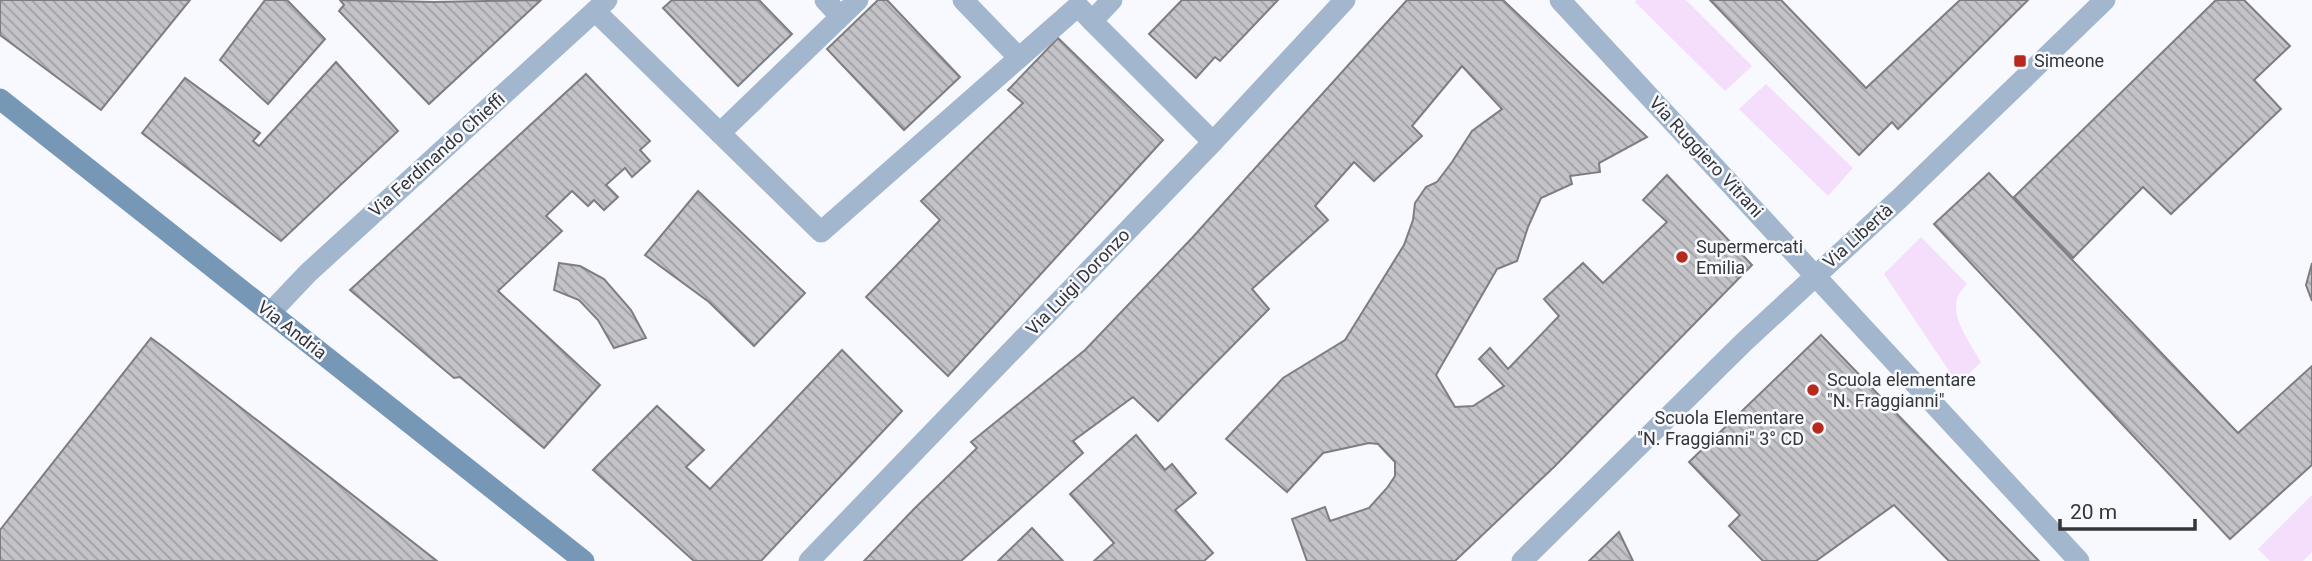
<svg xmlns="http://www.w3.org/2000/svg" width="2312" height="561" viewBox="0 0 2312 561" font-family="Roboto,sans-serif">
<defs>
<pattern id="building-back-hatch" width="6" height="6" patternUnits="userSpaceOnUse" patternTransform="scale(1.75)"><rect width="6" height="6" fill="#c4c3c8"/><path d="M-1 5l2 2M0 0l6 6M5-1l2 2" fill="none" stroke="#a09fa3"/></pattern>
</defs>
<rect width="100%" height="100%" fill="#f7f9fe"/>
<!-- garden -->
<g fill="#f5ddfc">
<polygon points="1637,0 1686,0 1752,66 1725,91 1635,2"/>
<polygon points="1766,84 1853,168 1828,196 1739,109"/>
<path d="M1921 237 1967 284C1962 290 1956 296 1956 304 1955 324 1971 345 1981 362L1958 384 1884 274Z"/>
<polygon points="2312,495 2312,552 2303,561 2270,561 2258,549"/>
</g>
<!-- building -->
<g fill="url(#building-back-hatch)" stroke="#7e7d82" stroke-width="2">
<polygon points="0,0 190,0 101,110 0,35"/>
<polygon points="265,0 287,0 325,39 268,104 220,60"/>
<polygon points="340,0 434,2 541,0 429,104 339,11 344,5"/>
<polygon points="672,0 759,0 792,34 738,86 663,8"/>
<polygon points="878,0 887,0 960,77 904,130 827,49"/>
<polygon points="1182,0 1278,0 1220,61 1215,57 1196,78 1149,34"/>
<polygon points="1407,0 1503,0 1647,137 1599,163 1600,172 1570,176 1572,184 1541,198 1528,227 1517,261 1497,269 1436,375 1455,407 1473,406 1504,386 1479,359 1490,348 1508,369 1559,316 1544,299 1583,263 1603,283 1667,222 1643,200 1667,175 1752,265 1554,467 1455,561 1307,561 1292,519 1325,507 1330,521 1369,508 1387,488 1395,476 1395,462 1378,444 1369,443 1323,453 1287,492 1226,439 1283,378 1345,340 1404,245 1413,220 1415,203 1426,187 1437,182 1452,162 1472,131 1502,109 1462,66 1412,126 1422,136 1374,181 1354,162 1315,206 1328,220 1252,289 1269,309 1158,421 1133,397 1073,441 1083,453 961,561 864,561 914,509 977,448 971,442 1085,350 1192,238"/>
<polygon points="1710,0 1781,0 1866,88 1960,0 2028,0 1898,129 1892,122 1859,155"/>
<polygon points="2216,0 2244,0 2290,46 2254,80 2281,109 2171,214 2143,187 2073,258 2014,197"/>
<polygon points="1058,38 1163,140 948,376 866,297 940,220 921,201 1023,103 1008,90"/>
<polygon points="336,62 398,131 281,241 142,133 185,78 260,133 253,141 259,146"/>
<polygon points="586,74 650,141 640,150 650,161 632,177 625,168 606,185 618,197 604,210 594,200 588,206 572,191 546,216 562,231 498,291 600,385 544,448 460,377 454,378 350,290"/>
<polygon points="1989,173 2238,433 2312,366 2312,465 2230,539 1934,224"/>
<polygon points="698,191 805,293 754,346 709,302 645,255"/>
<polygon points="559,263 580,266 604,279 631,310 646,338 614,348 598,320 579,300 554,290"/>
<polygon points="2312,263 2312,301 2306,285"/>
<polygon points="1821,335 1999,520 2039,561 1949,561 1894,505 1816,561 1763,561 1729,526 1740,515 1689,462"/>
<polygon points="151,338 166,349 437,561 0,561 0,530"/>
<polygon points="842,350 902,411 761,561 694,561 593,470 657,406 704,450 686,467 710,489"/>
<polygon points="1136,435 1165,470 1172,464 1196,493 1175,510 1213,553 1204,561 1094,561 1114,543 1070,494"/>
<polygon points="1032,528 1063,561 998,561"/>
<polygon points="1619,532 1633,561 1589,561"/>
</g>
<g fill="none" stroke-linecap="round" stroke-linejoin="round">
<!-- street -->
<g stroke="#a2b7cd" stroke-width="21">
<polyline points="825,0 840,16"/>
<polyline points="963,0 1019,58"/>
<polyline points="1112,0 1092,21 1213,142"/>
<polyline points="1560,0 2079,561"/>
<polyline points="595,11 821,232 1078,6 1092,21"/>
<polyline points="720,133 858,0"/>
<polyline points="270,313 308,273 607,0"/>
<polyline points="809,561 1213,142 1345,0"/>
<polyline points="1522,561 1744,342 1899,199 2105,0"/>
</g>
<!-- secondary -->
<polyline stroke="#7797b7" stroke-width="21" points="0,99 584,561"/>
</g>
<!-- markers -->
<g fill="#b7291c" stroke="#f7f9fe" stroke-width="2.5">
<rect x="2013" y="54" width="14" height="14" rx="3.5"/>
<circle cx="1682" cy="257" r="7"/>
<circle cx="1813" cy="390" r="7"/>
<circle cx="1818" cy="428" r="7"/>
</g>
<g text-anchor="middle" stroke-width="5" stroke-linejoin="round" paint-order="stroke">
<!-- poi labels -->
<g font-size="18" fill="#353638" stroke="#f7f9fe" text-anchor="start">
<text x="2034" y="67">Simeone</text>
<text x="1696" y="253">Supermercati<tspan x="1696" dy="21">Emilia</tspan></text>
<text x="1827" y="386">Scuola elementare<tspan x="1827" dy="21">"N. Fraggianni"</tspan></text>
<text x="1804" y="424" text-anchor="end">Scuola Elementare<tspan x="1804" dy="21">"N. Fraggianni" 3° CD</tspan></text>
</g>
<!-- street labels -->
<g font-size="18" fill="#353638" stroke="#f7f9fe">
<text transform="translate(437 155) rotate(-42)" y="6">Via Ferdinando Chieffi</text>
<text transform="translate(1706 157) rotate(47)" y="6">Via Ruggiero Vitrani</text>
<text transform="translate(1858 236) rotate(-42)" y="6">Via Libertà</text>
<text transform="translate(1078 282) rotate(-46)" y="6">Via Luigi Doronzo</text>
<text transform="translate(292 330) rotate(38)" y="6">Via Andria</text>
</g>
</g>
<!-- scale -->
<path d="M2060 519v10h135v-10" fill="none" stroke="#353638" stroke-width="3.5"/>
<text x="2070" y="519" font-size="21" fill="#353638" stroke="#f7f9fe" stroke-width="5" paint-order="stroke">20 m</text>
</svg>
